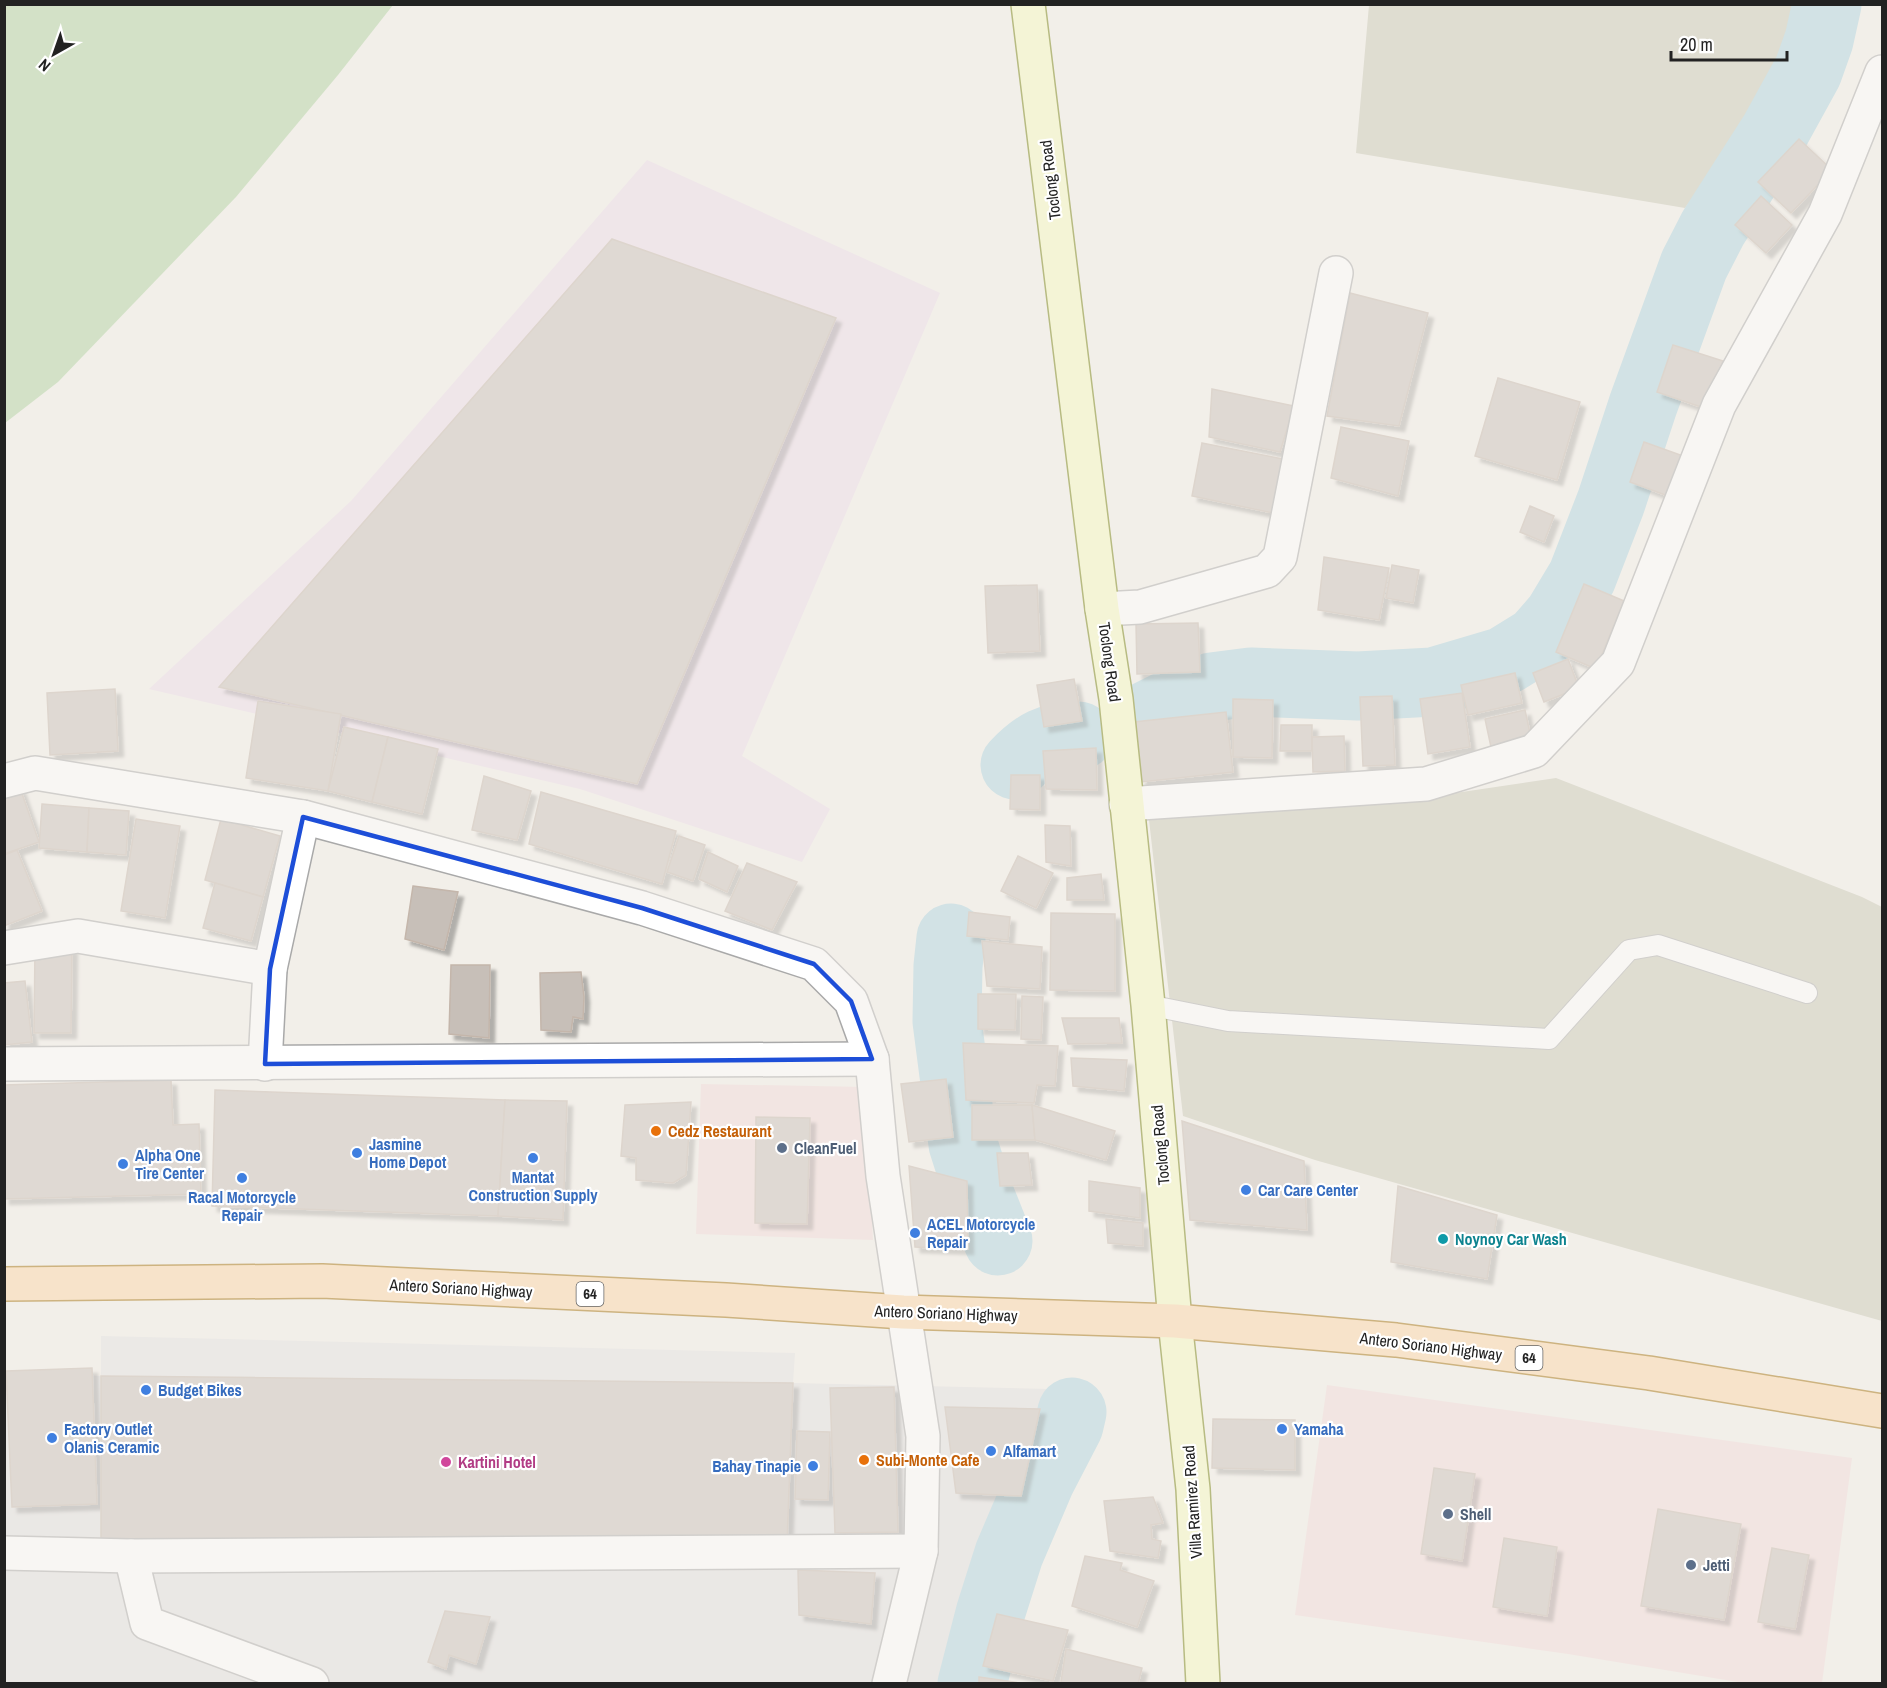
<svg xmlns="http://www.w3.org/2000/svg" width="1887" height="1688" viewBox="0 0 1887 1688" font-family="'Archivo Narrow',sans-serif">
<defs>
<filter id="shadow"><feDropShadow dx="5.5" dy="5.5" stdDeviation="1.5" flood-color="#0004"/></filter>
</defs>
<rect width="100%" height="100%" fill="#f2efe9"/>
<!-- residential -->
<polygon fill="#e0dfdf" points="5,1372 101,1376 101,1541 787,1543 793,1383 1049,1389 960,1683 5,1684"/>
<!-- commercial -->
<g fill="#f2dad9">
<polygon points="701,1084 865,1087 873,1240 696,1234"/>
<polygon points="1327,1385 1852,1458 1822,1683 1744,1683 1568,1654 1295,1615"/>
</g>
<!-- industrial -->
<polygon fill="#ebdbe8" points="647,160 940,293 742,756 830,809 802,862 580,789 149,689 351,501"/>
<!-- construction -->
<g fill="#c7c7b4">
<polygon points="1369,5 1369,4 1805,5 1790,65 1685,208 1356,153"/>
<polygon points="1556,778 1862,897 1882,907 1882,1321 1315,1160 1183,1116 1149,820 1435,796"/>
</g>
<!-- forest -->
<polygon fill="#add19e" points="5,4 393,5 338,75 236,197 58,382 5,423"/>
<!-- parking -->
<polygon fill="#e2e2e2" points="101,1336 795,1353 793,1383 101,1376"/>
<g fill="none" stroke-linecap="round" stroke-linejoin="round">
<!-- river -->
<g stroke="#aad3df" stroke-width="69">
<polyline points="1130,724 1170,704 1212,687 1251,682 1358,686 1433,682 1504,661 1538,640 1558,617 1582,577 1611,502 1643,405 1694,265 1713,228 1775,131 1808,71 1819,40 1827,4"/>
<path d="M1015 765C1035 744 1049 736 1079 736"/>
<polyline points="951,938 948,966 947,1021 963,1144 978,1191 998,1241"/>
<polyline points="972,1684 990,1614 1009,1554 1041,1479 1069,1425 1072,1412"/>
</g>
</g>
<!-- building -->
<g fill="#c7bfb8" stroke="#c4b6ab" stroke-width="1.5" filter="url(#shadow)">
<polygon points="1799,139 1832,170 1791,213 1758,182"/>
<polygon points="1761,196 1792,225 1766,253 1735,225"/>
<polygon points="612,239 836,318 637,784 219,687"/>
<polygon points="1350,293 1428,313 1399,426 1327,416"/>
<polygon points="1673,345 1723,361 1707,409 1657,392"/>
<polygon points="1498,378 1580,402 1557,480 1475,456"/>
<polygon points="1212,389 1294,406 1280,452 1209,437"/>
<polygon points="1341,427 1409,441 1398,496 1331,478"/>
<polygon points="1644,442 1683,456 1668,496 1630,482"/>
<polygon points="1202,443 1293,461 1282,515 1192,496"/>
<polygon points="1530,506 1554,516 1544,542 1520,532"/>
<polygon points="1324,557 1389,568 1379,620 1318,610"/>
<polygon points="1392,565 1419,570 1413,603 1386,598"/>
<polygon points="1584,584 1624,601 1596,669 1556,652"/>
<polygon points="1037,585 1040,651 988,653 985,586"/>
<polygon points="1198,623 1200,672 1137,674 1136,624"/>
<polygon points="1568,659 1579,688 1544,702 1533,673"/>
<polygon points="1515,673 1522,703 1468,715 1461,685"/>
<polygon points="1074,679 1082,721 1044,727 1037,685"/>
<polygon points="115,689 118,751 50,755 47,693"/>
<polygon points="1462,693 1470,747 1428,754 1420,699"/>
<polygon points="1392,696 1395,765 1363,766 1360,697"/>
<polygon points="1233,699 1273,700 1272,758 1233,757"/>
<polygon points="258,701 341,714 328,791 246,778"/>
<polygon points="1525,710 1531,738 1491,747 1485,719"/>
<polygon points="1226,712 1233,772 1141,782 1134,722"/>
<polygon points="1281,725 1312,725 1312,751 1280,751"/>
<polygon points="344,727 388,737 372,802 328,791"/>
<polygon points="1344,736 1345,771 1313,772 1312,737"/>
<polygon points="388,737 438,749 422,814 372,802"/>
<polygon points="1096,748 1097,790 1046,789 1043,751"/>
<polygon points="1011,775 1040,775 1040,810 1010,809"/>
<polygon points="484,776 531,791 517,840 472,830"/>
<polygon points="20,788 39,842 4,854 4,794"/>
<polygon points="541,792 676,831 662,884 529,844"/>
<polygon points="42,804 89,808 87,852 39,848"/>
<polygon points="89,808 129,811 126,855 87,852"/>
<polygon points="136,819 180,826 165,918 121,911"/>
<polygon points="221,819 280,836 263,897 205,880"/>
<polygon points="1045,825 1070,826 1071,866 1046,862"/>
<polygon points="679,836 705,845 693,881 667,872"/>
<polygon points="17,850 42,911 4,926 4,855"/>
<polygon points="708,852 738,866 727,892 699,879"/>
<polygon points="1018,856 1053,873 1036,908 1001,891"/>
<polygon points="747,863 797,882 772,930 725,911"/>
<polygon points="1101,874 1104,900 1067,900 1067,878"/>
<polygon points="215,883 263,897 251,941 203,928"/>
<polygon points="413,886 458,892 444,950 405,939"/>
<polygon points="969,912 1010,917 1008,940 967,936"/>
<polygon points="1051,913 1115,914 1115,991 1050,990"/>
<polygon points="982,941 1042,947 1040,989 987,986"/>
<polygon points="35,948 72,948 71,1033 34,1033"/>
<polygon points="451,965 490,965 489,1038 449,1034"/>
<polygon points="581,972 584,997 583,1019 573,1017 571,1032 541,1030 540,973"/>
<polygon points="25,981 32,1042 4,1045 4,983"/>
<polygon points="978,994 1016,994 1015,1030 978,1029"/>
<polygon points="1022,996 1043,997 1041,1040 1021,1039"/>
<polygon points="1062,1018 1119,1018 1122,1043 1068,1044"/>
<polygon points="963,1043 1058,1046 1055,1086 1037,1085 1034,1103 966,1100"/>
<polygon points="1071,1058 1127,1060 1124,1091 1073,1086"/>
<polygon points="946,1079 953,1137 909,1142 901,1084"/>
<polygon points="171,1080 173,1125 199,1124 201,1194 4,1199 4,1085"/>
<polygon points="215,1090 505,1100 498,1216 212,1206"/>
<polygon points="505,1100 567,1101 563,1220 498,1216"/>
<polygon points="691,1102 686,1175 673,1183 636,1180 636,1158 621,1156 625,1105"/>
<polygon points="972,1105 1032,1105 1035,1140 972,1140"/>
<polygon points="1032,1105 1115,1131 1106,1160 1035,1140"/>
<polygon points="756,1117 810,1118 807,1224 755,1223"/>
<polygon points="1182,1121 1304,1161 1307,1230 1190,1220"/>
<polygon points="997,1153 1028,1153 1032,1185 1000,1186"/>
<polygon points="909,1166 967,1181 968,1249 915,1247"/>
<polygon points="1089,1181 1140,1188 1140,1218 1089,1211"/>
<polygon points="1398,1186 1497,1215 1487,1279 1391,1262"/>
<polygon points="1106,1219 1143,1223 1143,1246 1108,1243"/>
<polygon points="92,1368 97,1504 12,1507 6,1371"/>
<polygon points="101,1376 793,1383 787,1543 101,1541"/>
<polygon points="894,1387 898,1532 835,1533 830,1388"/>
<polygon points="945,1407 1040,1409 1021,1496 956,1493"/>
<polygon points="1213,1419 1295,1420 1295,1470 1212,1468"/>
<polygon points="797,1431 830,1432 828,1500 795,1499"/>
<polygon points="1434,1468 1475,1474 1462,1561 1421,1554"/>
<polygon points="1153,1497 1163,1523 1151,1525 1152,1539 1161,1541 1158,1558 1110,1551 1104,1501"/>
<polygon points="1658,1509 1741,1524 1724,1620 1641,1606"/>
<polygon points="1504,1538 1557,1547 1547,1616 1493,1607"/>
<polygon points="1772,1548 1809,1555 1795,1629 1758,1622"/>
<polygon points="1085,1556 1122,1563 1120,1570 1154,1581 1137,1627 1072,1606"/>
<polygon points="798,1570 875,1573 871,1624 799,1615"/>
<polygon points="445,1611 490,1617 476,1664 449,1655 446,1669 428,1662"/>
<polygon points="997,1614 1068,1630 1053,1681 983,1666"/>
<polygon points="1066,1649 1142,1668 1138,1684 1069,1684 1061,1682"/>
<polygon points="979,1677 1027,1684 979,1684"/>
</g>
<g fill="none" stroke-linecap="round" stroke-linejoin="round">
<defs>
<polyline id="lane" points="1148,1005 1228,1021 1549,1039 1629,950 1658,945 1807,993"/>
<g id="street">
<polyline points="1102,609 1140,607 1267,571 1280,557 1336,273"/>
<polyline points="4,781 35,773 303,817 642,908 814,964 851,1001 872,1059 883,1176 923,1436 921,1551 889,1684"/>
<polyline points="1126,804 1426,784 1534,751 1618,663 1719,405 1825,214 1882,72"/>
<polyline points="4,948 78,936 270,969"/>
<polyline points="4,1064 872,1059"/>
<polyline points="265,1064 270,969 303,817"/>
<polyline points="4,1553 131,1556 921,1551"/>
<polyline points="131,1556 147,1623 312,1684"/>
</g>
<polyline id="secondary" points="1028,4 1102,609 1116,699 1148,1005 1175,1321 1193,1489 1203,1684"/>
<polyline id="primary" points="4,1284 322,1281 726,1300 903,1312 1175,1321 1396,1340 1649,1373 1882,1411"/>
</defs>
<!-- lane casing -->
<use href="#lane" stroke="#a9a9a9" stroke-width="22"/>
<!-- street casing -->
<use href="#street" stroke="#a9a9a9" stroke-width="36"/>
<!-- secondary casing -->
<use href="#secondary" stroke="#707d05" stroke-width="36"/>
<!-- primary casing -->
<use href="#primary" stroke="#a06b00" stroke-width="36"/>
<!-- lane -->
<use href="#lane" stroke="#fff" stroke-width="20"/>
<!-- street -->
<use href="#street" stroke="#fff" stroke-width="33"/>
<!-- secondary -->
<use href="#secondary" stroke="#f7fabf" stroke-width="33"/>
<!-- primary -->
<use href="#primary" stroke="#fcd6a4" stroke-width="33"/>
</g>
<!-- marked area -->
<path d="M0 0H1887V1688H0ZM303 817 642 908 814 964 851 1001 872 1059 265 1064 270 969Z" fill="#f2efe9" fill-opacity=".55" fill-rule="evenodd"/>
<path fill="none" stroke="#1d4ed8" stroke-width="4.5" stroke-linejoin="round" d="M303 817 642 908 814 964 851 1001 872 1059 265 1064 270 969Z"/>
<!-- markers -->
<g fill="#e8710a" stroke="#fff" stroke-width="2">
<circle cx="656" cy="1131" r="6"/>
<circle cx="864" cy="1460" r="6"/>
</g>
<g fill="#5c6f8a" stroke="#fff" stroke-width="2">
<circle cx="782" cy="1148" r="6"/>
<circle cx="1448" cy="1514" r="6"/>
<circle cx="1691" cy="1565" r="6"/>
</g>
<g fill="#3f7fe0" stroke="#fff" stroke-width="2">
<circle cx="357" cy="1153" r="6"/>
<circle cx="533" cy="1158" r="6"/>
<circle cx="123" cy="1164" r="6"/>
<circle cx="242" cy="1178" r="6"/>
<circle cx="1246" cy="1190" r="6"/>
<circle cx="915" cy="1233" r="6"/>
<circle cx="146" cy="1390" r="6"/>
<circle cx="1282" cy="1429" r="6"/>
<circle cx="52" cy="1438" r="6"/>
<circle cx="991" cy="1451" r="6"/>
<circle cx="813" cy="1466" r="6"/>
</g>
<circle fill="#0f9aa8" stroke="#fff" stroke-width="2" cx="1443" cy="1239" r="6"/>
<circle fill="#d1479c" stroke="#fff" stroke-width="2" cx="446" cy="1462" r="6"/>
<g text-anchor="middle" stroke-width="4.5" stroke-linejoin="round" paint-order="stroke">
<!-- shield labels -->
<g fill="#fff" stroke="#646464" stroke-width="1.5">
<rect x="576.5" y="1282" width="27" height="24" rx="4.5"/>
<rect x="1515.5" y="1346" width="27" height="24" rx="4.5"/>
</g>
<g font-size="15" font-weight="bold" fill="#222">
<text x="590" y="1299">64</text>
<text x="1529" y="1363">64</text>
</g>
<!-- street labels -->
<g font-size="16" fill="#222" stroke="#fff">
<text transform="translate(1050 180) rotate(-97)" y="6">Toclong Road</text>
<text transform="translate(1110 662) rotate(82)" y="6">Toclong Road</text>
<text transform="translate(1160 1145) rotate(-95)" y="6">Toclong Road</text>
<text transform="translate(461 1288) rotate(3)" y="6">Antero Soriano Highway</text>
<text transform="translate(946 1313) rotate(2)" y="6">Antero Soriano Highway</text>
<text transform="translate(1431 1346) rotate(7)" y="6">Antero Soriano Highway</text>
<text transform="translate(1192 1502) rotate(-94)" y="6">Villa Ramirez Road</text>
</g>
<!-- food labels -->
<g font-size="16" font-weight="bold" fill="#c56008" stroke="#fff" text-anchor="start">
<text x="668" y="1137">Cedz Restaurant</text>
<text x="876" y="1466">Subi-Monte Cafe</text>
</g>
<!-- shop labels -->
<g font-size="16" font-weight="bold" fill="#366cbe" stroke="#fff" text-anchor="start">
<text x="369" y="1150">Jasmine<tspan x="369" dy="18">Home Depot</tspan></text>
<text x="135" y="1161">Alpha One<tspan x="135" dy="18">Tire Center</tspan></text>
<text x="533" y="1183" text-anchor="middle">Mantat<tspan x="533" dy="18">Construction Supply</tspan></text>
<text x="1258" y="1196">Car Care Center</text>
<text x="242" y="1203" text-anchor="middle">Racal Motorcycle<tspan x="242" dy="18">Repair</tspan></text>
<text x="927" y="1230">ACEL Motorcycle<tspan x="927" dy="18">Repair</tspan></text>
<text x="158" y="1396">Budget Bikes</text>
<text x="64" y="1435">Factory Outlet<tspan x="64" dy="18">Olanis Ceramic</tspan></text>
<text x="1294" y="1435">Yamaha</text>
<text x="1003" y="1457">Alfamart</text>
<text x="801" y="1472" text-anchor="end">Bahay Tinapie</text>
</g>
<!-- service labels -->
<g font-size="16" font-weight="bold" fill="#4e5e75" stroke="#fff" text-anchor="start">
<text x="794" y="1154">CleanFuel</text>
<text x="1460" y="1520">Shell</text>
<text x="1703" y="1571">Jetti</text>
</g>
<!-- culture labels -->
<g font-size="16" font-weight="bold" fill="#0d838f" stroke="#fff" text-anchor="start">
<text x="1455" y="1245">Noynoy Car Wash</text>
</g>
<!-- hotel labels -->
<g font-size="16" font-weight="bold" fill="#b23c85" stroke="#fff" text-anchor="start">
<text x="458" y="1468">Kartini Hotel</text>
</g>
</g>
<!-- border -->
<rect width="1887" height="1688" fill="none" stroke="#222222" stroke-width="12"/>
<!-- north arrow -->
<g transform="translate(54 54) rotate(220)" stroke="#ffffff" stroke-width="4.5" paint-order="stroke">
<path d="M0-4.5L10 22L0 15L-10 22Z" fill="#222222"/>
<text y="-9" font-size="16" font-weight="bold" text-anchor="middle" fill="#222222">N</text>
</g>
<!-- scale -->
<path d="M1671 51v9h116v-9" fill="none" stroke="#222222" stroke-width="3"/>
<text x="1680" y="51" font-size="18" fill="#222222" stroke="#ffffff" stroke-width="4.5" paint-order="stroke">20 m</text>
</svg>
